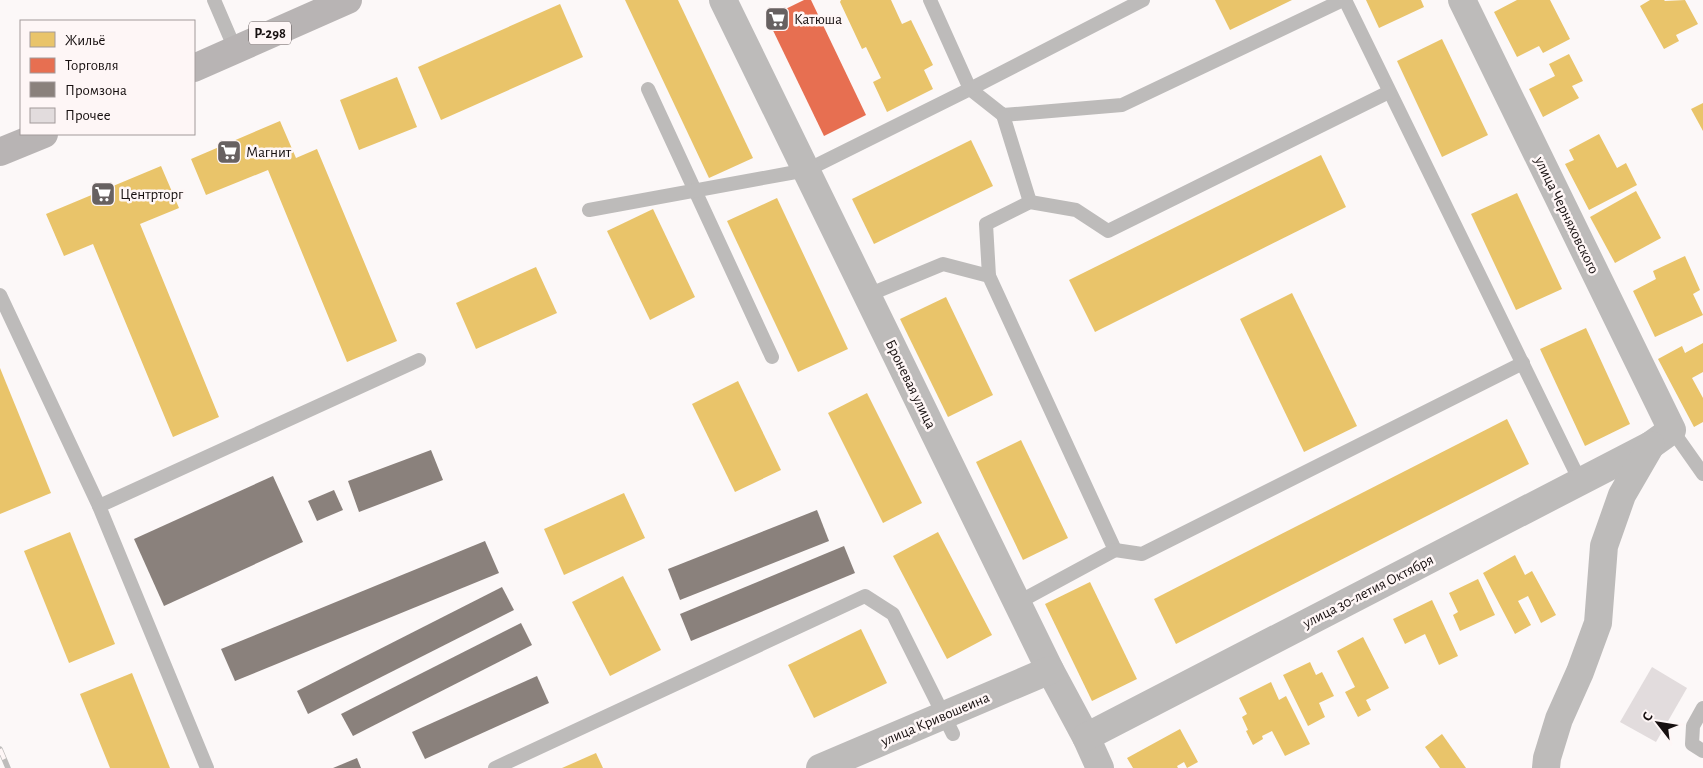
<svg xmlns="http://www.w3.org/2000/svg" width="1703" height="768" viewBox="0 0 1703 768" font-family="'Alegreya Sans',sans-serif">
<rect width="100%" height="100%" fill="#fcf8f8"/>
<!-- homes -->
<g fill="#e9c46a">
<polygon points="625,0 678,0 753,158 709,178"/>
<polygon points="841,0 891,0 902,24 911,20 933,65 924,70 933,89 887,112 873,82 881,78 866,47 862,49 840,2"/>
<polygon points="1215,0 1292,0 1230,30"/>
<polygon points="1366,0 1421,0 1424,7 1379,28"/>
<polygon points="1517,0 1550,0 1570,39 1543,53 1539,46 1517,57 1494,12"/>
<polygon points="1650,0 1664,0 1665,1 1685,0 1698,24 1676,35 1679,41 1664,49 1640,6"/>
<polygon points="560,4 583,57 441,120 418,67"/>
<polygon points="1442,39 1488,135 1442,157 1397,61"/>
<polygon points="1569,54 1583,81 1572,86 1579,98 1543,117 1529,89 1555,76 1549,64"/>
<polygon points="397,77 417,127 359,150 340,100"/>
<polygon points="1703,103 1703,131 1691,109"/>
<polygon points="280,121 296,158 317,149 397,341 347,362 268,170 206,195 191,159"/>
<polygon points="1599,134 1617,168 1626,163 1637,185 1589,210 1565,164 1574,160 1569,150"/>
<polygon points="971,140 993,186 874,244 852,199"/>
<polygon points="1321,155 1346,207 1095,332 1069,280"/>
<polygon points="161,166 179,208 140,224 219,417 173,437 93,244 64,256 46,214"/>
<polygon points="1636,191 1661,238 1615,263 1590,217"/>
<polygon points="1517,193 1562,289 1516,310 1471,214"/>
<polygon points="777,198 848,349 798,372 727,221"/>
<polygon points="653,209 695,297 650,320 607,231"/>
<polygon points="1685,256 1700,290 1693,294 1703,315 1655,337 1633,291 1656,279 1653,271"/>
<polygon points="536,267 557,313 476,349 456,303"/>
<polygon points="1292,293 1357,426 1304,452 1240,319"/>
<polygon points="946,297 993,395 948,417 900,319"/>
<polygon points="1586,328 1630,424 1585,446 1540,349"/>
<polygon points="1703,343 1703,372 1692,378 1703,398 1703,422 1694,427 1658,359 1682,346 1685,353"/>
<polygon points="0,368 51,493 0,514"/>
<polygon points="738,381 781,470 735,492 692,404"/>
<polygon points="867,393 922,503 883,523 828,413"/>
<polygon points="1507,419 1529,464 1176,644 1154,599"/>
<polygon points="1021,440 1068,538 1023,560 976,462"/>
<polygon points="624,493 645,538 564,575 544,529"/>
<polygon points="70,532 115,644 69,663 24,551"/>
<polygon points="938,532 992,635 947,659 893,556"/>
<polygon points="1515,555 1525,575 1532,571 1556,615 1541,623 1528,596 1518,601 1531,625 1515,634 1483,573"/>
<polygon points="623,576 661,650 610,676 572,602"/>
<polygon points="1478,579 1495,615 1460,631 1453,615 1458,612 1449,593"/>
<polygon points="1090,582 1137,679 1092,701 1045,604"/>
<polygon points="1432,600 1458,656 1439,665 1425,634 1405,644 1393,619"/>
<polygon points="861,629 887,683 814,718 788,665"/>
<polygon points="1363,637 1389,688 1366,700 1371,710 1358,717 1345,692 1355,687 1337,651"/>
<polygon points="1310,662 1316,675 1322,672 1334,696 1319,703 1325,717 1308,726 1283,675"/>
<polygon points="132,673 170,768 110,768 80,694"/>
<polygon points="1271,682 1279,700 1286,696 1310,744 1285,756 1272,731 1262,736 1263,739 1253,745 1246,731 1248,730 1242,717 1247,714 1239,698"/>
<polygon points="1180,729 1198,762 1187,768 1184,762 1177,766 1178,768 1133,768 1127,758"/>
<polygon points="1442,734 1466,768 1440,768 1425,747"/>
<polygon points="596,753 603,768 562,768"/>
</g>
<!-- shops -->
<polygon fill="#e76f51" points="804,0 811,0 866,115 824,136 767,18"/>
<!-- industry -->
<g fill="#8a817c">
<polygon points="431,450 443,480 359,512 348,481"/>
<polygon points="273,476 303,542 164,606 134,539"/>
<polygon points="334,490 343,510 317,521 308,501"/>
<polygon points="817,510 829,541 680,600 668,569"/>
<polygon points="485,541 499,573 235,681 221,649"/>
<polygon points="844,546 855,573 691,641 680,614"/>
<polygon points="502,587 514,610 308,714 297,691"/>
<polygon points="521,623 532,645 353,736 341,714"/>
<polygon points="537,676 549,703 425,759 412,732"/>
<polygon points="357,758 361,768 333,768"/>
</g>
<!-- building -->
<polygon fill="#e2dcdd" points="1652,667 1687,688 1656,742 1620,722"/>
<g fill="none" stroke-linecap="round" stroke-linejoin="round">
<!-- service -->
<g stroke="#bdbbba" stroke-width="14">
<polyline points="214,0 235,49"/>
<polyline points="930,0 970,89 1003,115 1122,105 1343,0"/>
<polyline points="1345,0 1580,481"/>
<polyline points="648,89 772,357"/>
<polyline points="1003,115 1030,202"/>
<polyline points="589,210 807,170 970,89 1143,0"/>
<polyline points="989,276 986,224 1030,202 1076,210 1108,231 1389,92"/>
<polyline points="0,295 99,506"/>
<polyline points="868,295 943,264 989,276 1115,550 1017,603"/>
<polyline points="1672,430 1703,474"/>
<polyline points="1115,550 1142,554 1523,363"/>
<polyline points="1703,708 1693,726 1692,744 1703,751"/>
<polyline points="207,768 99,506 419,360"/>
<polyline points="495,768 865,596 893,614 953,734"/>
</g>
<!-- minor -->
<g stroke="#bdbbba" stroke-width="28">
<polyline points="723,0 1050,670 1086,737 1100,768"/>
<polyline points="1086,737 1651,445 1672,430 1462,0"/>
<polyline points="820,768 1050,670"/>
<polyline points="1546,768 1547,758 1559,719 1580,672 1598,623 1604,546 1622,495 1651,445"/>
</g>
<!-- trunk -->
<g stroke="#b8b4b4" stroke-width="28">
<polyline points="194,68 348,0"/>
<polyline points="0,152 44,134"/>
</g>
<defs>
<polyline id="rail" points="0,749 8,768"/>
</defs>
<!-- rail casing -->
<use href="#rail" stroke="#bebcbb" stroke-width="5.5"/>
<!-- rail -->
<use href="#rail" stroke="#fef6f6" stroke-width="4" stroke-dasharray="11" stroke-linecap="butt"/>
</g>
<!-- icons -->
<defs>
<symbol id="supermarket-square" viewBox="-11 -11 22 22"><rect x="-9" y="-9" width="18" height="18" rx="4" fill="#676161" stroke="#fef6f6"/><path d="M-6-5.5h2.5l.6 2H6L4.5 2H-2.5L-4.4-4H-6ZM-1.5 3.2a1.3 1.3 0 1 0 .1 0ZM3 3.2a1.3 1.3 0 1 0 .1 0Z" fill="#fff"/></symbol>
</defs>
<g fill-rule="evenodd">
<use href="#supermarket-square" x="763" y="5" width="28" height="28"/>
<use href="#supermarket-square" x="215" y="138" width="28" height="28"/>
<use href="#supermarket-square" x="89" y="180" width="28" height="28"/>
</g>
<g text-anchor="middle" stroke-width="5" stroke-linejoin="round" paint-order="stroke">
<!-- shield labels -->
<rect fill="#fef6f6" stroke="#5c5555" stroke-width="1" x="249" y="21.5" width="42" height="23" rx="4"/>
<g font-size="14" font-weight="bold" fill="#171010">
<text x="270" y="38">Р-298</text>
</g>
<!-- poi labels -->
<g font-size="15" fill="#171010" stroke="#fef6f6" text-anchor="start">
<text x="794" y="24">Катюша</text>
<text x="246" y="157">Магнит</text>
<text x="120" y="199">Центрторг</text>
</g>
<!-- street labels -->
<g font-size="15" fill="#171010" stroke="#fef6f6">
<text transform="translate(1567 215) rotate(64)" y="5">улица Черняховского</text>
<text transform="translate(911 384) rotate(64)" y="5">Броневая улица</text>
<text transform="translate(1368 591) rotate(-27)" y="5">улица 30-летия Октября</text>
<text transform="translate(935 719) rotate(-23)" y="5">улица Кривошеина</text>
</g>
</g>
<!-- legend -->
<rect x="20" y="20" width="175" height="115" fill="#fef6f6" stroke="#a29a9a"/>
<rect x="30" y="32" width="25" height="15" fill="#e9c46a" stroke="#a29a9a"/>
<text x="65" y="45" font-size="15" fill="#171010">Жильё</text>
<rect x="30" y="58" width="25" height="15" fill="#e76f51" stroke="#a29a9a"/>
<text x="65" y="70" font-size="15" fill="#171010">Торговля</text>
<rect x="30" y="82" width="25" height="15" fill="#8a817c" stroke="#a29a9a"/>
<text x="65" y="95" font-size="15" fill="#171010">Промзона</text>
<rect x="30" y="108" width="25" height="15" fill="#e2dcdd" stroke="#a29a9a"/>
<text x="65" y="120" font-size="15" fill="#171010">Прочее</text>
<!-- north arrow -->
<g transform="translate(1658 723) rotate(301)" stroke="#fef6f6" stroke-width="4" paint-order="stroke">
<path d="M0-4L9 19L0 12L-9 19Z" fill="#171010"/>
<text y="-8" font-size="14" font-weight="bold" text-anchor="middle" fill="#171010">С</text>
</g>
</svg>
